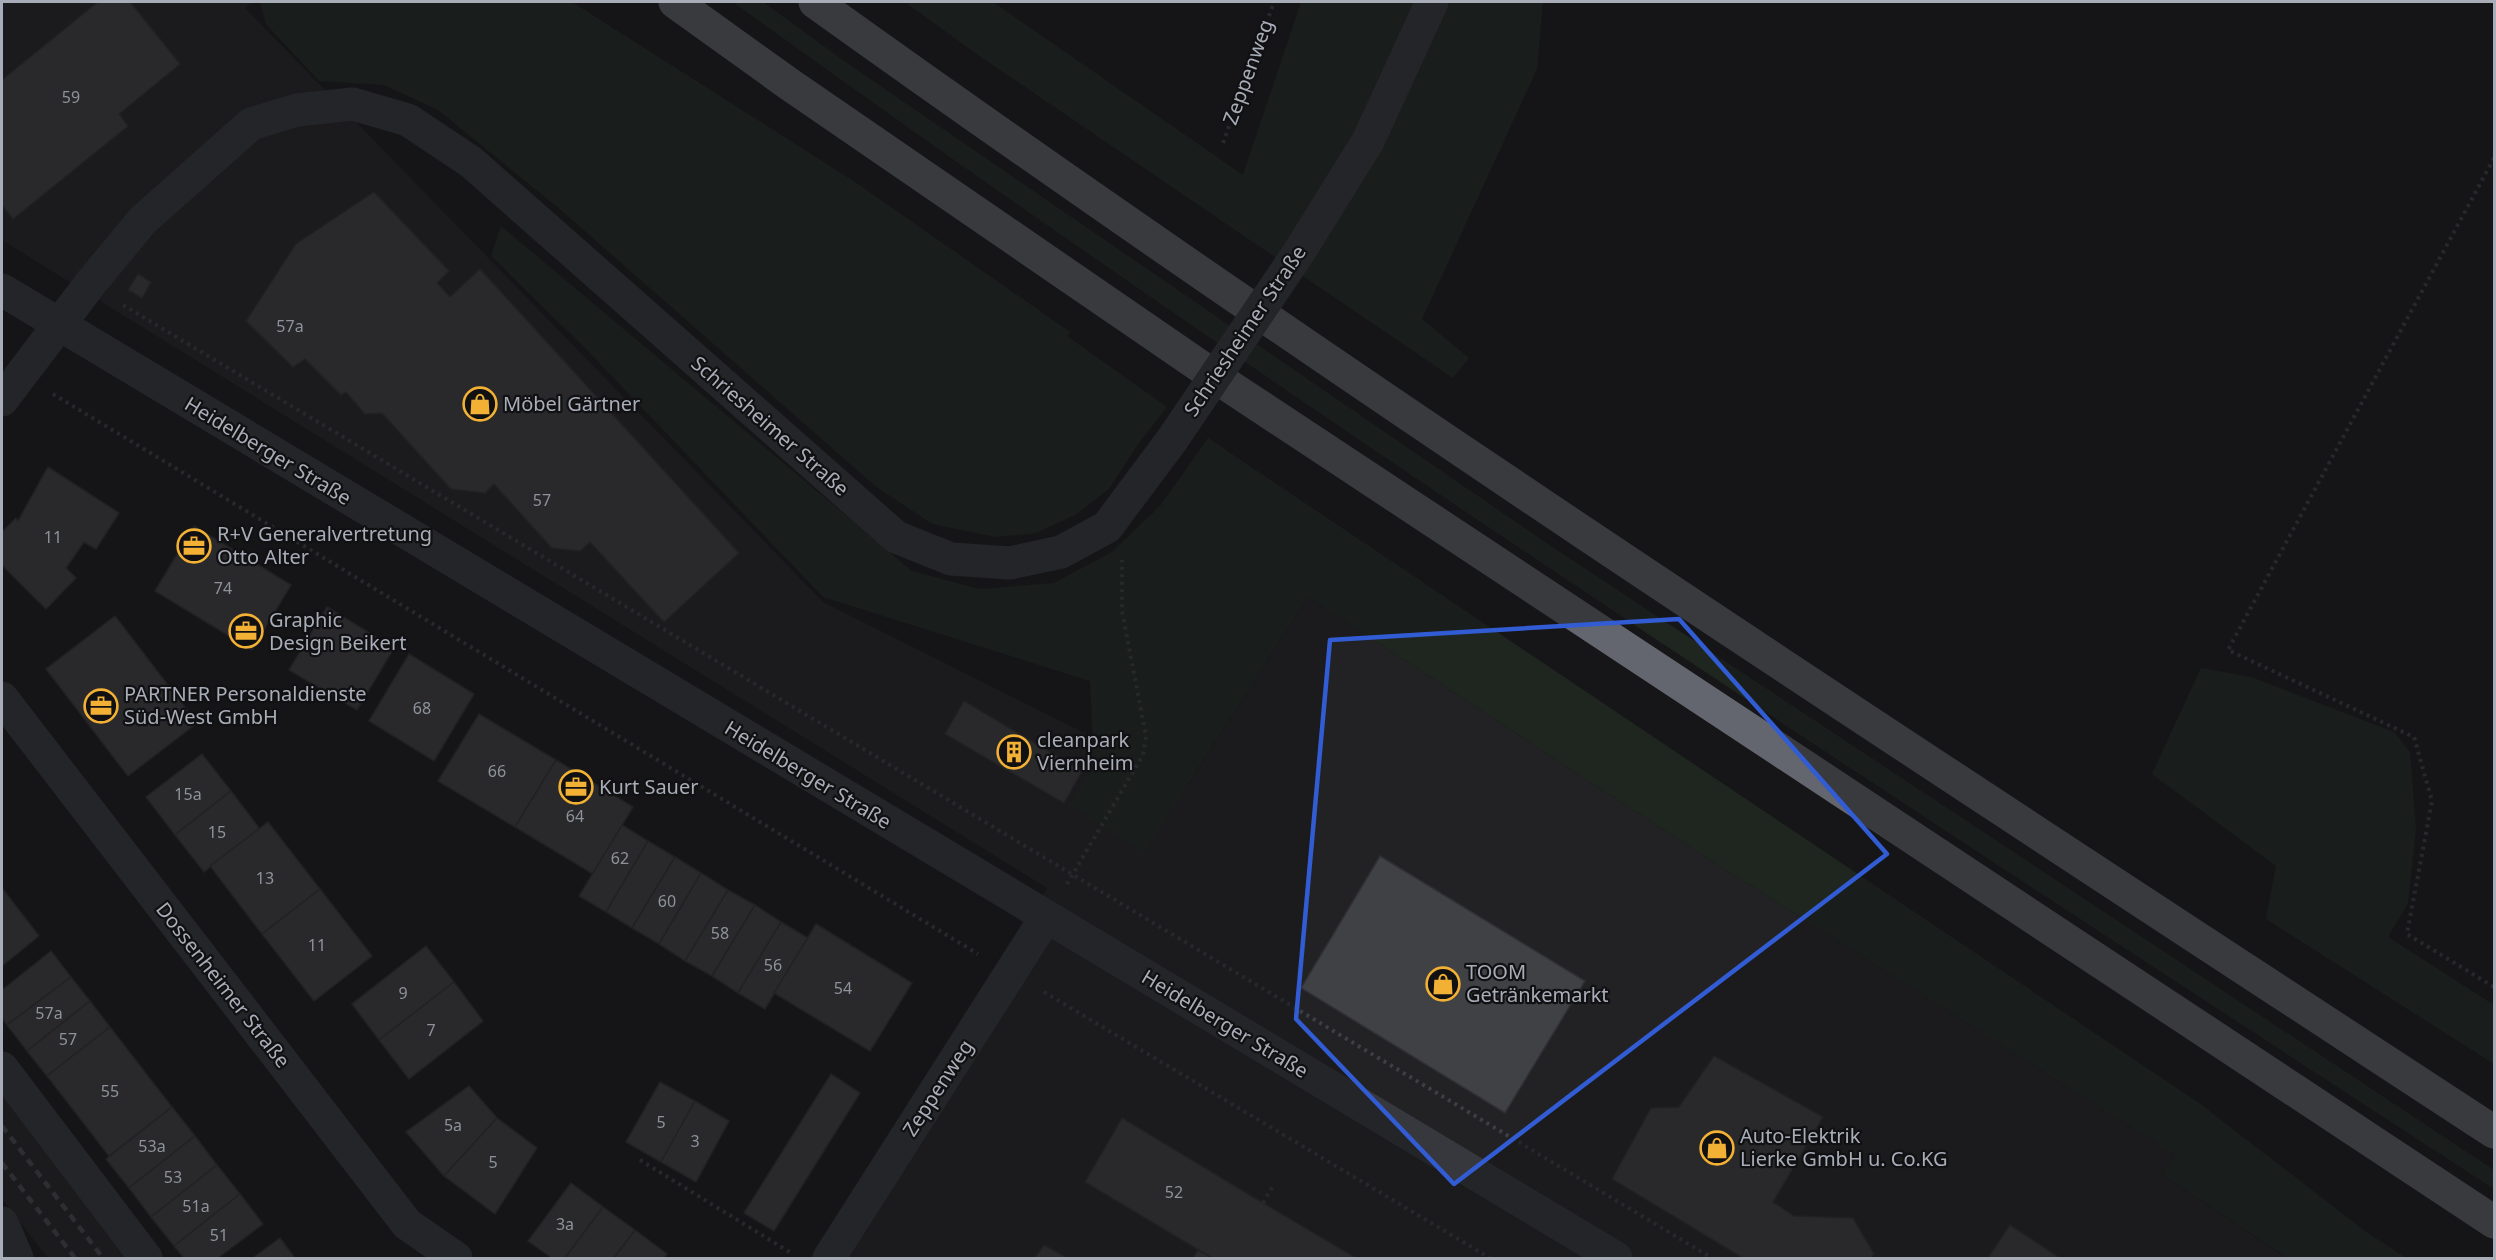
<svg xmlns="http://www.w3.org/2000/svg" width="2496" height="1260" viewBox="0 0 2496 1260" font-family="'Noto Sans',sans-serif">
<rect width="100%" height="100%" fill="#161618"/>
<!-- built -->
<g fill="#222225">
<polygon points="2,2 251,2 245,8 823,602 1188,785 1308,597 1679,840 2175,1155 2163,1175 2286,1258 818,1258 1047,888 2,240"/>
<polygon points="2,1088 132,1258 48,1258 2,1199"/>
</g>
<!-- green -->
<g fill="#1e261f">
<polygon points="260,2 572,2 855,182 1070,332 1067,336 1167,407 1138,444 1109,489 1075,515 1036,533 996,537 932,524 874,485 561,210 438,110 384,85 319,81 266,24"/>
<path d="M733 2H763L847 63 1545 542 2494 1170V1189C1902 803 1307 417 733 2Z"/>
<polygon points="905,2 993,2 1243,175 1301,2 1543,2 1537,69 1422,319 1469,358 1453,378 978,55"/>
<polygon points="501,226 912,571 979,589 1054,583 1112,552 1160,506 1208,438 2199,1103 2365,1231 2406,1258 2287,1258 2163,1175 2175,1155 1679,840 1308,597 1144,853 1070,805 1094,766 1090,681 823,597 585,348 491,256"/>
<polygon points="2201,668 2251,677 2394,732 2410,752 2416,830 2408,903 2388,937 2494,1005 2494,1064 2266,919 2276,866 2152,774"/>
</g>
<!-- building -->
<g fill="#404145" stroke="#303034" stroke-width="1.5">
<polygon points="98,2 130,2 180,64 119,114 128,126 13,219 2,205 2,80"/>
<polygon points="374,192 449,271 437,283 450,297 480,269 739,553 664,622 590,542 580,551 552,548 494,484 485,493 451,489 382,413 365,414 346,392 341,395 305,359 293,367 246,321 296,244"/>
<polygon points="138,274 151,282 142,298 128,290"/>
<polygon points="48,467 119,513 96,549 84,542 66,568 76,578 46,609 2,565 2,532 16,518 18,521"/>
<polygon points="194,526 291,585 252,650 155,591"/>
<polygon points="327,607 394,648 357,710 289,670"/>
<polygon points="115,616 197,723 128,776 46,669"/>
<polygon points="409,654 474,694 434,761 369,721"/>
<polygon points="964,701 1082,771 1064,803 945,734"/>
<polygon points="479,714 556,760 515,827 438,781"/>
<polygon points="202,754 231,791 175,835 146,797"/>
<polygon points="556,760 633,807 593,874 515,827"/>
<polygon points="231,791 260,829 204,872 175,835"/>
<polygon points="268,822 320,889 262,934 210,866"/>
<polygon points="622,825 648,841 606,912 579,896"/>
<polygon points="648,841 675,857 632,928 606,912"/>
<polygon points="1380,856 1585,981 1505,1113 1301,988"/>
<polygon points="675,857 701,873 659,944 632,928"/>
<polygon points="701,873 728,890 685,961 659,944"/>
<polygon points="2,888 39,936 2,966"/>
<polygon points="320,889 372,956 314,1001 262,934"/>
<polygon points="728,890 755,905 712,976 685,961"/>
<polygon points="755,905 781,922 738,993 712,976"/>
<polygon points="781,922 808,938 765,1009 738,993"/>
<polygon points="816,924 912,983 870,1051 774,993"/>
<polygon points="426,946 454,982 379,1040 352,1004"/>
<polygon points="51,951 71,977 7,1025 2,1018 2,990"/>
<polygon points="71,977 90,1001 27,1051 7,1025"/>
<polygon points="454,982 483,1021 409,1079 379,1040"/>
<polygon points="90,1001 110,1027 47,1076 27,1051"/>
<polygon points="110,1027 172,1107 109,1156 47,1076"/>
<polygon points="1714,1056 1823,1117 1773,1202 1794,1216 1853,1218 1874,1254 1871,1258 1743,1258 1612,1179 1651,1108 1679,1107"/>
<polygon points="831,1074 860,1093 774,1231 744,1213"/>
<polygon points="660,1082 695,1101 661,1162 626,1142"/>
<polygon points="469,1086 497,1118 444,1176 406,1132"/>
<polygon points="695,1101 729,1121 696,1182 661,1162"/>
<polygon points="172,1107 195,1136 129,1188 106,1159"/>
<polygon points="497,1118 537,1148 495,1214 444,1176"/>
<polygon points="1122,1118 1263,1203 1356,1258 1212,1258 1085,1182"/>
<polygon points="195,1136 217,1165 151,1217 129,1188"/>
<polygon points="217,1165 240,1194 174,1246 151,1217"/>
<polygon points="571,1183 603,1207 565,1258 552,1258 528,1241"/>
<polygon points="240,1194 263,1224 218,1258 184,1258 174,1246"/>
<polygon points="603,1207 635,1230 614,1258 565,1258"/>
<polygon points="2010,1225 2060,1258 1988,1258"/>
<polygon points="635,1230 667,1254 664,1258 614,1258"/>
<polygon points="280,1238 295,1258 253,1258"/>
<polygon points="1044,1245 1067,1258 1035,1258"/>
<polygon points="1198,1250 1212,1258 1193,1258"/>
</g>
<g fill="none" stroke-linecap="round" stroke-linejoin="round">
<!-- path -->
<g stroke="#3d3f44" stroke-width="4" stroke-dasharray="3 4.5" stroke-linecap="butt">
<polyline points="1223,143 1274,2"/>
<polyline points="2494,158 2228,650 2414,737 2432,801 2407,934 2494,987"/>
<polyline points="123,305 1712,1258"/>
<polyline points="53,394 978,954"/>
<polyline points="1067,884 1143,755 1146,736 1122,611 1122,560"/>
<polyline points="1044,992 1490,1258"/>
<polyline points="640,1160 791,1253"/>
<polyline points="1263,1203 1273,1186"/>
</g>
<!-- minor -->
<g stroke="#37383d" stroke-width="33">
<polyline points="1301,249 1368,141 1432,2"/>
<polyline points="2,290 1616,1258"/>
<polyline points="2,400 90,284 143,220 251,124 297,110 353,104 408,120 471,162 896,537 951,559 1010,563 1061,552 1107,527 1172,440"/>
<polyline points="2,698 407,1224 456,1258"/>
<polyline points="2,1068 146,1258"/>
<polyline points="2,1223 17,1258"/>
<polyline points="829,1258 1046,917"/>
</g>
<!-- highway -->
<g stroke="#63666e" stroke-width="33">
<polyline points="675,2 789,84 1223,382 2494,1222"/>
<path d="M815 2C1363 395 1930 763 2494 1132"/>
</g>
<!-- rail -->
<g stroke="#4a4c52" stroke-width="4.5" stroke-dasharray="8 6" stroke-linecap="butt">
<polyline points="2,1126 103,1258"/>
<polyline points="2,1163 75,1258"/>
</g>
<!-- minor-bridge -->
<polyline stroke="#37383d" stroke-width="33" points="1172,440 1301,249"/>
</g>
<!-- marked area -->
<path d="M0 0H2496V1260H0ZM1679 619 1887 854 1454 1184 1296 1019 1330 640Z" fill="#161618" fill-opacity=".55" fill-rule="evenodd"/>
<path fill="none" stroke="#325cd3" stroke-width="4.5" stroke-linejoin="round" d="M1679 619 1887 854 1454 1184 1296 1019 1330 640Z"/>
<!-- icons -->
<defs>
<symbol id="shop-ring" viewBox="-11 -11 22 22"><circle r="9.5" fill="#111113" stroke="#f2b134" stroke-width="1.5"/><path d="M-5-2.5h2.3a2.7 3.5 0 0 1 5.4 0H5L5.5 6h-11ZM-1.5-2.5h3a1.5 2.3 0 0 0-3 0Z" fill="#f2b134"/></symbol>
<symbol id="office-ring" viewBox="-11 -11 22 22"><circle r="9.5" fill="#111113" stroke="#f2b134" stroke-width="1.5"/><path d="M-6-3h4V-5.5h4V-3h4V5H-6ZM-1-4.5V-3h2v-1.5ZM-6 0V1H6V0Z" fill="#f2b134"/></symbol>
<symbol id="building-ring" viewBox="-11 -11 22 22"><circle r="9.5" fill="#111113" stroke="#f2b134" stroke-width="1.5"/><path d="M-4-6H4V6H1V3H-1V6H-4ZM-2.5-4.3h1.7v1.8h-1.7ZM.8-4.3h1.7v1.8H.8ZM-2.5-1h1.7V.8h-1.7ZM.8-1h1.7V.8H.8Z" fill="#f2b134"/></symbol>
</defs>
<g fill-rule="evenodd">
<use href="#shop-ring" x="461" y="385" width="38" height="38"/>
<use href="#office-ring" x="175" y="527" width="38" height="38"/>
<use href="#office-ring" x="227" y="612" width="38" height="38"/>
<use href="#office-ring" x="82" y="687" width="38" height="38"/>
<use href="#building-ring" x="995" y="733" width="38" height="38"/>
<use href="#office-ring" x="557" y="768" width="38" height="38"/>
<use href="#shop-ring" x="1424" y="965" width="38" height="38"/>
<use href="#shop-ring" x="1698" y="1129" width="38" height="38"/>
</g>
<g text-anchor="middle" stroke-width="4.5" stroke-linejoin="round" paint-order="stroke">
<!-- number labels -->
<g font-size="16" fill="#8e929b">
<text x="71" y="103">59</text>
<text x="290" y="332">57a</text>
<text x="542" y="506">57</text>
<text x="53" y="543">11</text>
<text x="223" y="594">74</text>
<text x="422" y="714">68</text>
<text x="497" y="777">66</text>
<text x="188" y="800">15a</text>
<text x="575" y="822">64</text>
<text x="217" y="838">15</text>
<text x="620" y="864">62</text>
<text x="265" y="884">13</text>
<text x="667" y="907">60</text>
<text x="720" y="939">58</text>
<text x="317" y="951">11</text>
<text x="773" y="971">56</text>
<text x="843" y="994">54</text>
<text x="403" y="999">9</text>
<text x="49" y="1019">57a</text>
<text x="431" y="1036">7</text>
<text x="68" y="1045">57</text>
<text x="110" y="1097">55</text>
<text x="661" y="1128">5</text>
<text x="453" y="1131">5a</text>
<text x="695" y="1147">3</text>
<text x="152" y="1152">53a</text>
<text x="493" y="1168">5</text>
<text x="173" y="1183">53</text>
<text x="1174" y="1198">52</text>
<text x="196" y="1212">51a</text>
<text x="565" y="1230">3a</text>
<text x="219" y="1241">51</text>
</g>
<!-- street labels -->
<g font-size="20" fill="#a8adb8" stroke="#111113">
<text transform="translate(1248 72) rotate(-70)" y="7">Zeppenweg</text>
<text transform="translate(1245 331) rotate(-56)" y="7">Schriesheimer Straße</text>
<text transform="translate(770 426) rotate(41)" y="7">Schriesheimer Straße</text>
<text transform="translate(268 451) rotate(31)" y="7">Heidelberger Straße</text>
<text transform="translate(808 775) rotate(31)" y="7">Heidelberger Straße</text>
<text transform="translate(223 985) rotate(52)" y="7">Dossenheimer Straße</text>
<text transform="translate(1225 1024) rotate(31)" y="7">Heidelberger Straße</text>
<text transform="translate(938 1088) rotate(-57)" y="7">Zeppenweg</text>
</g>
<!-- poi labels -->
<g font-size="20" fill="#a8adb8" stroke="#111113" text-anchor="start">
<text x="503" y="411">Möbel Gärtner</text>
<text x="217" y="541">R+V Generalvertretung<tspan x="217" dy="23">Otto Alter</tspan></text>
<text x="269" y="627">Graphic<tspan x="269" dy="23">Design Beikert</tspan></text>
<text x="124" y="701">PARTNER Personaldienste<tspan x="124" dy="23">Süd-West GmbH</tspan></text>
<text x="1037" y="747">cleanpark<tspan x="1037" dy="23">Viernheim</tspan></text>
<text x="599" y="794">Kurt Sauer</text>
<text x="1466" y="979">TOOM<tspan x="1466" dy="23">Getränkemarkt</tspan></text>
<text x="1740" y="1143">Auto-Elektrik<tspan x="1740" dy="23">Lierke GmbH u. Co.KG</tspan></text>
</g>
</g>
<!-- border -->
<rect width="2496" height="1260" fill="none" stroke="#a8adb8" stroke-width="6"/>
</svg>
